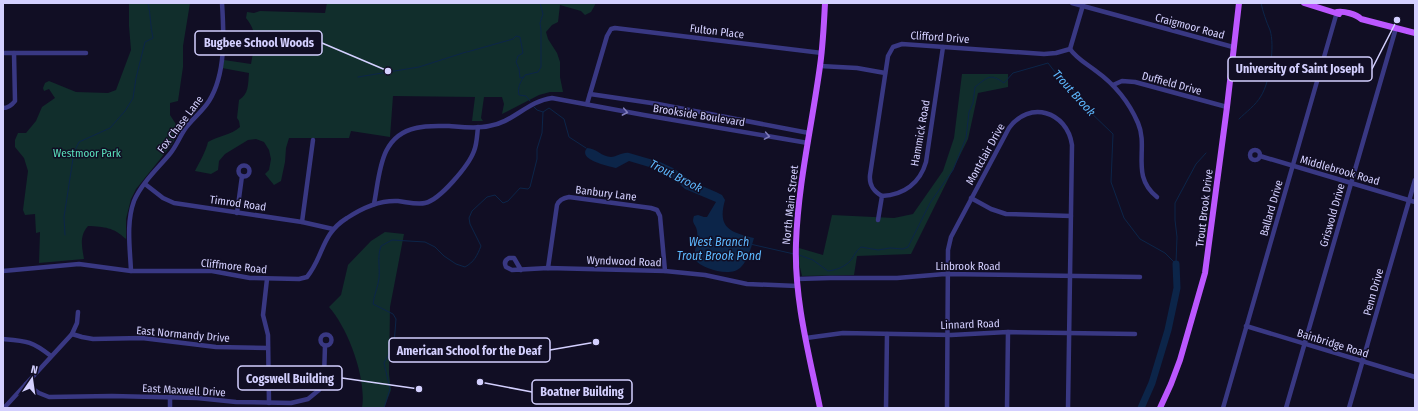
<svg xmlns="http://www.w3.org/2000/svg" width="1418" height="411" viewBox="0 0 1418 411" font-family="'Fira Sans Condensed',sans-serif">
<rect width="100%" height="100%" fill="#110e24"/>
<!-- green -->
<g fill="#112e2c">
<path d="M129 3H190L183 46V67L178 101 170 103V115L179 129 173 143 136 189 131 199 126 219V239C113 227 105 227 88 226 79 236 82 247 84 259L39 263 40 232 36 233 35 214 25 215 23 210 28 171 24 158 15 147V140L18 133H26L36 121 42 107 55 98 49 89 44 91 43 88 45 83 49 81 76 92 108 93 116 90 131 50 129 26Z"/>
<path d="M327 3H596L591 12 585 15 581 11 560 5 558 22 552 25 546 32 548 39 557 53 560 62V77L563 92H550L539 95 502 114 504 104 502 97H484L481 118 483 121H472L475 97 393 96 390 137 351 131 349 138H289L286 148 285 162 281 181 274 185 265 174 269 170 271 159 269 150 264 142 256 139 248 140 225 154 219 161 218 170 211 174 195 171C199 163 206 151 208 142 218 136 231 135 240 127L239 121 237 118 239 100C249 94 248 84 249 73L222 68 224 60 251 64C254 45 259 34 246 18L247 12 254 13 260 11 325 13Z"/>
<polygon points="962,74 1008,74 1008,87 978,93 968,139 911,254 857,256 854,275 802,276 799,263 799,248 823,255 832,215 894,218 913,214 943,171 954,138"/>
<path d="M385 232 404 234 390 307 389 374 391 390 384 408H362C367 379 348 328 329 307L341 295 348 265 371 241Z"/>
</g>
<!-- water -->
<path fill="#0c2549" d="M587 148C596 148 602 157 611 157 617 157 622 152 629 153L660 162 673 168 695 183 716 192 722 195 725 200C717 228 730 232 754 238 751 248 748 260 741 267 731 278 703 269 695 260 693 250 699 241 697 231 696 224 691 224 694 216L698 215 704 217H707L716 202 685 189 675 180 656 169 629 161 616 168C609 166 577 160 587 148Z"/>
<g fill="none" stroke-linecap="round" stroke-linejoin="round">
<!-- stream -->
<g stroke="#0c2549" stroke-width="1">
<polyline points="467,52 513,39 516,36 520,37 523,53 518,56 516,62 519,69 520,78 524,77"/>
<polyline points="358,77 419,67 466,52"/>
<path d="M530 101 526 96 519 95C517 87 521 81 525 75L538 72 541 67V30L540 23 543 14 540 3"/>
<polyline points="534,107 537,110 543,112"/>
<path d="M1239 119C1246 112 1256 105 1261 96 1270 82 1275 45 1270 30 1266 21 1263 12 1261 3"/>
<path d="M65 235 64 217 74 152 79 142 110 128 125 111 133 98 136 78 145 42 153 38C150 26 151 15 148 3"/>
<polyline points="750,244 794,254"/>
<path d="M799 255 813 260 828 271C836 270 845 267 851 260 855 255 855 252 861 247L878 250 890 248 903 249 908 247 930 203 953 170 966 138 969 112 973 103 975 87C988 77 990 73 1004 83L1013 73 1048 63 1066 86 1080 96 1086 108 1113 134 1111 182 1124 218 1140 239 1165 253 1176 264"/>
<polyline points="1176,263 1177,237 1175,220 1175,203 1196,164 1206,153"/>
<path d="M384 408 390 389 384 363 394 344 396 319 393 314 373 304C374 295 378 287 379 278 380 267 377 257 381 246L392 240 425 242 435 247 444 256 456 264 465 267C474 262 477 256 481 246L470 224 469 218 472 211 487 197 495 195 503 203 508 201 520 188 528 189 530 187 537 159V149L542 133 543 112 549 108 564 119 569 137 586 148"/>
</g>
<!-- river -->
<polyline stroke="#0c2549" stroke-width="7" points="1141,408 1152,383 1168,330 1177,288 1176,264"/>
<!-- minor -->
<g stroke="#393883" stroke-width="4.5">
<polyline points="1072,3 1233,47"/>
<path d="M1070 49C1077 59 1087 64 1096 71 1114 84 1129 102 1138 123 1149 148 1130 176 1157 197"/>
<polyline points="1070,49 1083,5"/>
<polyline points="3,53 86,53"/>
<polyline points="820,66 857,68 885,73"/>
<polyline points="1113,85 1122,81 1135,82 1227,107"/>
<polyline points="590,94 658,104 809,133"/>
<polyline points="587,104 607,36 611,29 615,28 822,53"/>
<path d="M3 108C9 108 12 105 15 101L14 53"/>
<circle cx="1255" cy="155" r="5"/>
<polyline points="1260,156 1415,202"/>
<circle cx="244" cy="171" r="5.5"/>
<polyline points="145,184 163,198 174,203 302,222 333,229"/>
<path d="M882 196C873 191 869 185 870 175L888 56 893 47 902 44 1044 54 1056 53 1070 49"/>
<polyline points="971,198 991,209 1006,214 1071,216"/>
<path d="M374 204C380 174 379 136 416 128 427 125 438 126 449 126 462 127 476 129 489 126 512 123 528 101 552 98L644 115 808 143"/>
<polyline points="237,213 242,176"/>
<path d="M878 220 882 196C904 195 920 183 926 162L943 47"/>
<polyline points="302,222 313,140"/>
<path d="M548 268 557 205C559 200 563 198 569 197L651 208 657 210 660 216 665 271"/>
<path d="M521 270 514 258H509C505 260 504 263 506 267L512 270 548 268 665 271 705 275 747 284 797 286"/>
<path d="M3 271 79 264 131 271H212L250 278 299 279 307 277C324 256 321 234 347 218 362 208 380 200 398 201 407 202 417 205 425 203 440 200 469 165 474 151 477 144 477 135 478 127"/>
<path d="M131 271C130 248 126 223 134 201 141 184 157 169 169 155 176 147 179 138 185 129 192 119 202 112 209 101 226 74 224 34 222 3"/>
<polyline points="267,279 263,315 268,335 269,403"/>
<polyline points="797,279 830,278 897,278 945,274 1140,277"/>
<polyline points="1246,326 1415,377"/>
<polyline points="72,334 82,337 93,339 142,338 216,347 268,348"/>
<circle cx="326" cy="340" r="5.5"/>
<polyline points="806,338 843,333 951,335 1008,332 1135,334"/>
<path d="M3 339C27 341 32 341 51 356"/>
<polyline points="26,384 39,393 49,397 112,396 197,398 236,402 291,403 308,399 319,390 322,384 324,377 325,346"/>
<polyline points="4,408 72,334 77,323 78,312"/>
<polyline points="170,408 170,397"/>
<polyline points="886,408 887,334"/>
<path d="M947 408 948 250 951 237 1009 128C1029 100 1067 111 1072 145L1068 408"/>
<polyline points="1007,408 1008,332"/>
<polyline points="1223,408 1337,12"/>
<polyline points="1286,408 1396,28"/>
<polyline points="1349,408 1415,180"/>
</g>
<!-- major -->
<g stroke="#bc57ff" stroke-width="6">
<polyline points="1304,3 1339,14"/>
<path d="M1337 12C1344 11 1356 14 1361 19L1415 33"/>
<path d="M820 408C809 354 794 299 796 243 798 184 812 125 820 66 823 45 824 24 825 3"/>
<polyline points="1160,408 1171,384 1180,360 1205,273 1227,107 1239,3"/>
</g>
</g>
<!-- one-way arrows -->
<defs><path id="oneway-chevron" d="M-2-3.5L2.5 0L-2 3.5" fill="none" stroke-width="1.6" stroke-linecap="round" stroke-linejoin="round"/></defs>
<g stroke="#7f7cbb">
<use href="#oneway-chevron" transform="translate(625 112) rotate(11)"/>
<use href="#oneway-chevron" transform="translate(767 136) rotate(10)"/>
</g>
<g text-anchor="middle" stroke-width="3" stroke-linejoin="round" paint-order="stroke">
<!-- street labels -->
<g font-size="11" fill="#d4d0ff" stroke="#110e24">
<text transform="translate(1190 26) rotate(15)" y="4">Craigmoor Road</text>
<text transform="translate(717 31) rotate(7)" y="4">Fulton Place</text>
<text transform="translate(940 37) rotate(4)" y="4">Clifford Drive</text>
<text transform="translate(1172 83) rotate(15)" y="4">Duffield Drive</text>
<text transform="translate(699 115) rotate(9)" y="4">Brookside Boulevard</text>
<text transform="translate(180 124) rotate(-53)" y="4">Fox Chase Lane</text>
<text transform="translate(920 133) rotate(-80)" y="4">Hammick Road</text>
<text transform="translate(985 154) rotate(-61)" y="4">Montclair Drive</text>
<text transform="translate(1340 170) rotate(16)" y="4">Middlebrook Road</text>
<text transform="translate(606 193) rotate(7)" y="4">Banbury Lane</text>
<text transform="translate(238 203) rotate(8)" y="4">Timrod Road</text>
<text transform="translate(790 205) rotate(-84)" y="4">North Main Street</text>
<text transform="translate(1204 208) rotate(-83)" y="4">Trout Brook Drive</text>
<text transform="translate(1271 208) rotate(-74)" y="4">Ballard Drive</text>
<text transform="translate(1332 215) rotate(-74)" y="4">Griswold Drive</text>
<text transform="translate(624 261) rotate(2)" y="4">Wyndwood Road</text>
<text transform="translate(234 266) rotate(6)" y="4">Cliffmore Road</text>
<text x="968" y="270">Linbrook Road</text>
<text transform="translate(1373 292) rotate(-74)" y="4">Penn Drive</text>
<text transform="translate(970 324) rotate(-2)" y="4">Linnard Road</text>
<text transform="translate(183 334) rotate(5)" y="4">East Normandy Drive</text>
<text transform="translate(1333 343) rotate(17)" y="4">Bainbridge Road</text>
<text transform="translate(184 390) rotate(3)" y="4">East Maxwell Drive</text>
</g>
<!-- park labels -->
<g font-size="11" fill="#5ae1bc" stroke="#110e24">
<text x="87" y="157">Westmoor Park</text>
</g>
<!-- water labels -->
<g font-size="12" font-style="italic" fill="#5eb9ff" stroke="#110e24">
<text transform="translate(1074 93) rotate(48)" y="4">Trout Brook</text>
<text transform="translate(676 176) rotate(27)" y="4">Trout Brook</text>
<text x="719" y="246">West Branch<tspan x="719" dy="14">Trout Brook Pond</tspan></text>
</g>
</g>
<!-- callouts -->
<path fill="none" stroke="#d4d0ff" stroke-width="1.5" d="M388 71L322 43M1397 20L1372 69M596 342L550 350M419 389L342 378M480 382L532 392"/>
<g fill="#d4d0ff" stroke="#110e24" stroke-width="1.5">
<circle cx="388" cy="71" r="4"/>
<circle cx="1397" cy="20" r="4"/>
<circle cx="596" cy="342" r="4"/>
<circle cx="419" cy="389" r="4"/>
<circle cx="480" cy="382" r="4"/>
</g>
<g fill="#110e24" stroke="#d4d0ff" stroke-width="1.5">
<rect x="195" y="31" width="127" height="24" rx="4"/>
<rect x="1228" y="57" width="144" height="24" rx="4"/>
<rect x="389" y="338" width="161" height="24" rx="4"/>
<rect x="238" y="366" width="104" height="24" rx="4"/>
<rect x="532" y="380" width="100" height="24" rx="4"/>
</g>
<g font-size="12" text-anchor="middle" font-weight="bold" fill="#d4d0ff">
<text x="259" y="47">Bugbee School Woods</text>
<text x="1300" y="73">University of Saint Joseph</text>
<text x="469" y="355">American School for the Deaf</text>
<text x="290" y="383">Cogswell Building</text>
<text x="582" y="396">Boatner Building</text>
</g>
<!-- border -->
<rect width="1418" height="411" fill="none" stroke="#d4d0ff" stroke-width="8"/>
<!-- north arrow -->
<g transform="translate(32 379) rotate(13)" stroke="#110e24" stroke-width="3" paint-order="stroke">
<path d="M0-3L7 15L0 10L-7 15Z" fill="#d4d0ff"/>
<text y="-6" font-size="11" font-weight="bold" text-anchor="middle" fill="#d4d0ff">N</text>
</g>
</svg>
